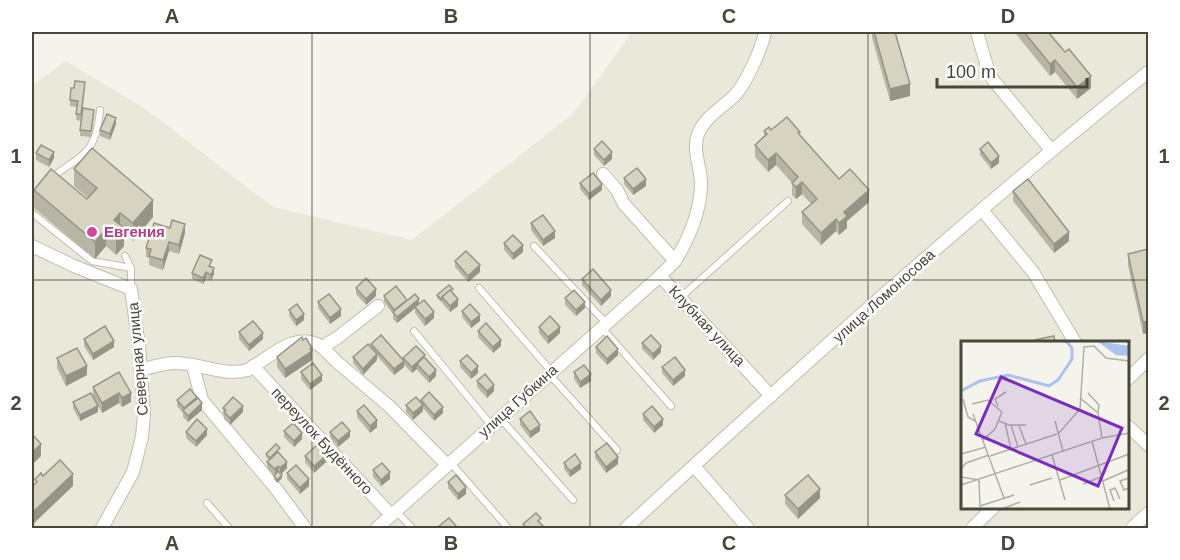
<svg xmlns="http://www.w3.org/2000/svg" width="1180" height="560" viewBox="0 0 1180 560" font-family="Helvetica,sans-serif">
<rect width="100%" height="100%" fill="#f5f4ec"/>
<!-- residential -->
<path fill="#e9e8da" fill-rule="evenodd" d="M632 32H1148V528H32V85L66 61 147 110 273 207 412 240 573 114ZM962 342H1128V508H962Z"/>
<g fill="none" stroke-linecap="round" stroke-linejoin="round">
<defs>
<g id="lane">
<path d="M51 178C83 154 96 154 100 110"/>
<polyline points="32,213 92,261 131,268 131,288"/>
<polyline points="534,246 606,323"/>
<polyline points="125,256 131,268"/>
<polyline points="479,288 551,371"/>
<polyline points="680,298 788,201"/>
<polyline points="602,328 671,406"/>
<polyline points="414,331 491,425"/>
<polyline points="549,374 617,450"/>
<polyline points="500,418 573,500"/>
<polyline points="450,462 508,528"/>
<polyline points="207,503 229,528"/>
<polyline points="396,511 412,528"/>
</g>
<g id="street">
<polyline points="977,32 988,70 993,80 1051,150"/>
<polyline points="603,174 617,190 624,204 675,261 660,276 771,396"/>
<polyline points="982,210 1033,272 1075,342"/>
<polyline points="32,246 74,266 131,289 139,346 144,415 142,437 133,472 102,528"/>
<path d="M675 261C689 239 701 210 701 184 701 166 692 151 698 134 705 116 724 107 736 94 747 81 762 48 765 32"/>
<polyline points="322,347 337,362 389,406 447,465"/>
<polyline points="193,366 202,400 277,490 305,528"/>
<polyline points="253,366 391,515"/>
<path d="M140 370C151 367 162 364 173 363 199 362 221 377 248 370 270 357 297 329 322 347L337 338 378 306"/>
<polyline points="1128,379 1148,359"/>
<polyline points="1128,426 1148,445"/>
<polyline points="694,466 748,528"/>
<polyline points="377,528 660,276"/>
<path d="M626 528C796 371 968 216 1148 72"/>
<polyline points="972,528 993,508"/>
<polyline points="1132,528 1148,513"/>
</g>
</defs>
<!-- lane casing -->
<use href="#lane" stroke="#c0bfae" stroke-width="8"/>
<!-- street casing -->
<use href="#street" stroke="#c0bfae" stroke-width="14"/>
<!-- lane -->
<use href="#lane" stroke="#fff" stroke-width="6"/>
<!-- street -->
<use href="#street" stroke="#fff" stroke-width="12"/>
</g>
<!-- wall -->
<g fill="#b8b5a6">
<polygon points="872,32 895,32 910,96 890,101 872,38"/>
<polygon points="1016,32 1048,32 1091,88 1077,99 1055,72 1050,76 1016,34"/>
<polygon points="85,89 81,121 76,120 77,107 70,106 70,100"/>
<polygon points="94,116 91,137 80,136 80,130"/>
<polygon points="116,124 110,140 100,136 100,130"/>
<polygon points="771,130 800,135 839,179 869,202 847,221 847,228 839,235 836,231 821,245 802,224 802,212 811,204 802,194 796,199 792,195 792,183 776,165 768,172 755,157 755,145 764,136 764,131"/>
<polygon points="594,149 612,159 604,166 594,155"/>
<polygon points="980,149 999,163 991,169 980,155"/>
<polygon points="36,153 54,158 49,167 36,160"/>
<polygon points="74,169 153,217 133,241 124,233 124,246 116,255 106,246 95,259 34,208 34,190 87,199 88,198 74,186"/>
<polygon points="624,178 646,186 633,195 624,184"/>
<polygon points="580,183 602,190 589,200 580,189"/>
<polygon points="1013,191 1069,241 1054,253 1013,201"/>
<polygon points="531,223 555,238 543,246 531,230"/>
<polygon points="185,233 179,254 169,251 163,270 149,265 149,258 146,257 146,248"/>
<polygon points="504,243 523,252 513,260 504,250"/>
<rect x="32" y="245" width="1" height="23"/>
<polygon points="1148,249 1143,334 1128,266 1128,254"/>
<polygon points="455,261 480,272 468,282 455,267"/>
<polygon points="212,267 214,274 211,281 206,279 203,284 192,279 192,273"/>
<polygon points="582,279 611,296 601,306 582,285"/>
<polygon points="356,288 376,296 366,305 356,294"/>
<polygon points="453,292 458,306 450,312 442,303 442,302 441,302 437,298 437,295"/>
<polygon points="384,296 419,304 434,318 425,326 415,313 415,308 397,323 393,319 393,314 384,302"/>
<polygon points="565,298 585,308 576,316 565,305"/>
<polygon points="318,302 341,316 330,324 318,308"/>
<polygon points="289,310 304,320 296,326 289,316"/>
<polygon points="462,311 480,321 471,328 462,317"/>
<polygon points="539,327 560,333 548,344 539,333"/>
<polygon points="478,331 501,346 493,353 478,337"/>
<polygon points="239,332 263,339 249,351 239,339"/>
<polygon points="84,339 114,347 93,360 84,346"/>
<polygon points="642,343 661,352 653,360 642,349"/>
<polygon points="371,344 403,360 403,358 425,357 436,376 429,383 417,370 417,369 412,373 404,365 404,367 394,375 377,356 377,360 363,375 353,363 353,357 371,348"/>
<polygon points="596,347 618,355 607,365 596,353"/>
<polygon points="277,357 312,357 312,360 285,378 277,367"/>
<polygon points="57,358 87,375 66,386 57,368"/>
<polygon points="460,361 478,373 471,379 460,367"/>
<polygon points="662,367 685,376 673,386 662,373"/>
<polygon points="119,372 131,402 122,407 119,403 102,413 93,397 93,387"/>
<polygon points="301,372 322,381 310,390 301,379"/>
<polygon points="574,372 591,381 580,388 574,379"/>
<polygon points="477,381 494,391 487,398 477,387"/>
<polygon points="197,399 202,410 188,422 183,417 183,413 177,406 177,400"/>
<polygon points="421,400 443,413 434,421 423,408 423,411 413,420 406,412 406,405 421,402"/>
<polygon points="73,402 98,412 80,421 73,408"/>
<polygon points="223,408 243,412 230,425 224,419"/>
<polygon points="357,411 377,427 370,433 357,417"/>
<polygon points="643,414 663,425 654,433 643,420"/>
<polygon points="520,419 540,431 530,438 520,425"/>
<polygon points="284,431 302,439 294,447 284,437"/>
<polygon points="186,432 207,435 196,447 186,438"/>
<polygon points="330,432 350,437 338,447 330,438"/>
<polygon points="280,452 279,453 287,468 281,474 282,478 277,483 274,479 274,475 267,468 267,462 269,460 266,457 266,454"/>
<polygon points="595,452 618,464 606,473 595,458"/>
<polygon points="305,456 326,462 314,473 305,462"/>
<polygon points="564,463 581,469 570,477 564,469"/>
<polygon points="373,470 390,479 381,486 373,477"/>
<polygon points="287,473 309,486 300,494 287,479"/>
<polygon points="448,482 466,494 458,500 448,488"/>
<polygon points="785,495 820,498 798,519 785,504"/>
</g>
<!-- shaded-wall -->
<g fill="#969487">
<polygon points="1055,60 1055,72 1050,76 1050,64"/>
<polygon points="1091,76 1091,88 1077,99 1077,87"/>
<polygon points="910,84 910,96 890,101 890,89"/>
<polygon points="116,118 116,124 110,140 110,134"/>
<polygon points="54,152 54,158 49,167 49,160"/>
<polygon points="612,152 612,159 604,166 604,160"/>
<polygon points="776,153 776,165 768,172 768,160"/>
<polygon points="999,156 999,163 991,169 991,163"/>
<polygon points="646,179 646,186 633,195 633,189"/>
<polygon points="802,182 802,194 796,199 796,187"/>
<polygon points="602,184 602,190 589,200 589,194"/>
<polygon points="869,190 869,202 847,221 847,228 839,235 839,223 844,212"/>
<polygon points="153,200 153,217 133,241 133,223"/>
<polygon points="120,213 120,230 114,220"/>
<polygon points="836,219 836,231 821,245 821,233"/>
<polygon points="185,224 185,233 179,254 179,245"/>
<polygon points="124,228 124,246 116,255 116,237"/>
<polygon points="106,229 106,246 95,259 95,242"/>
<polygon points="555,231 555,238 543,246 543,240"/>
<polygon points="1069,232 1069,241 1054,253 1054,244"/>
<polygon points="169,242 169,251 163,270 163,260"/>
<polygon points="523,245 523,252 513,260 513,254"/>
<polygon points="480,265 480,272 468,282 468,276"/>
<polygon points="214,268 214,274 211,281 211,275"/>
<polygon points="206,272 206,279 203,284 203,278"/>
<polygon points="376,289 376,296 366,305 366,299"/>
<polygon points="611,290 611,296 601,306 601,300"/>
<polygon points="419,299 419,305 397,323 397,317"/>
<polygon points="458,299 458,306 450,312 450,306"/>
<polygon points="585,302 585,308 576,316 576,310"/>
<polygon points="341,309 341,316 330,324 330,318"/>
<polygon points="434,312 434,318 425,326 425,319"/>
<polygon points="304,314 304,320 296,326 296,320"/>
<polygon points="480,315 480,321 471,328 471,322"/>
<polygon points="1149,321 1149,333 1143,334 1143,322"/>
<polygon points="560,327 560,333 548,344 548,337"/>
<polygon points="263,333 263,339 249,351 249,345"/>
<polygon points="501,340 501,346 493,353 493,347"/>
<polygon points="114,341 114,347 93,360 93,354"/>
<polygon points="661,346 661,352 653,360 653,354"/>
<polygon points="312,348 312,360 285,378 285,369"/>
<polygon points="618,349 618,355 607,365 607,359"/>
<polygon points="377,354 377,360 363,375 363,369"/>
<polygon points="425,355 425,361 417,364 417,369 412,373 412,367"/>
<polygon points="404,361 404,367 394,375 394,369"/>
<polygon points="87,366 87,375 66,386 66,376"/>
<polygon points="478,366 478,373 471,379 471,373"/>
<polygon points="436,370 436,376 429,383 429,377"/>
<polygon points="685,370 685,376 673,386 673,380"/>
<polygon points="591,374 591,381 580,388 580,382"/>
<polygon points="322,375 322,381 310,390 310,384"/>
<polygon points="494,385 494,391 487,398 487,391"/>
<polygon points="119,393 119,403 102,413 102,403"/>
<polygon points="131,393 131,402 122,407 122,398"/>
<polygon points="197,397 197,403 184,411 184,408"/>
<polygon points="202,403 202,410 188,422 188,416"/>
<polygon points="423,405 423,411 413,420 413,413"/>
<polygon points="98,406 98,412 80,421 80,415"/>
<polygon points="243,406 243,412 230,425 230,418"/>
<polygon points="443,407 443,413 434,421 434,415"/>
<polygon points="663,419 663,425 654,433 654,427"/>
<polygon points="377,420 377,427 370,433 370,426"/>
<polygon points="540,425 540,431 530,438 530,432"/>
<polygon points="207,429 207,435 196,447 196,441"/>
<polygon points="350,431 350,437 338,447 338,441"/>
<polygon points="302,433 302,439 294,447 294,441"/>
<polygon points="41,444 41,456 32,465 32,453"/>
<polygon points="326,456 326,462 314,473 314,466"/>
<polygon points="618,457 618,464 606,473 606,467"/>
<polygon points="287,462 287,468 280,475 280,468"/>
<polygon points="581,463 581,469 570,477 570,471"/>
<polygon points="278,466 278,473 275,475 275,469"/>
<polygon points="390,472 390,479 381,486 381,480"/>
<polygon points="73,474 73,486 32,525 32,513"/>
<polygon points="282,475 282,478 277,483 277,480"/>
<polygon points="309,479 309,486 300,494 300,488"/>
<polygon points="466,487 466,494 458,500 458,494"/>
<polygon points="820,489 820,498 798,519 798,509"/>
</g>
<!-- building -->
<g fill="#d6d3c1" stroke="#969487" stroke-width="1.5">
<polygon points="874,32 895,32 910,84 890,89"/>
<polygon points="1024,32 1048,32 1065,52 1069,49 1091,76 1077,87 1055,60 1050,64"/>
<polygon points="75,81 85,82 81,114 76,114 78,101 70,100 71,88 74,88"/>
<polygon points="83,108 94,110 91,131 80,130"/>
<polygon points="107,114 116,118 110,134 100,130"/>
<polygon points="787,117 800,132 798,133 839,179 850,169 869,190 844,212 847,216 839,223 836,219 821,233 802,212 817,199 802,182 796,187 792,183 798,177 776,153 768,160 755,145 767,134 764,131 769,127 771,130"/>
<polygon points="602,141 612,152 604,160 594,149"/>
<polygon points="988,142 999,156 991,163 980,149"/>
<polygon points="41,145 54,152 49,160 36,153"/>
<polygon points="92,148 153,200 133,223 120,213 114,220 124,228 116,237 106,229 95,242 34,190 51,169 87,199 97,188 74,169"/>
<polygon points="637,168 646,179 633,189 624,178"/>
<polygon points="593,173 602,184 589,194 580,183"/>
<polygon points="1028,179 1069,232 1054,244 1013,191"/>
<polygon points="543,215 555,231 543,240 531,223"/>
<polygon points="172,220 185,224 179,245 169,242 163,260 149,256 151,249 146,248 154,223 170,228"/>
<polygon points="513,235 523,245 513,254 504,243"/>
<rect x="32" y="245" width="1" height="14"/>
<polygon points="1148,249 1149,321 1143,322 1128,254"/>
<polygon points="466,251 480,265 468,276 455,261"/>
<polygon points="200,255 212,260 209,266 214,268 211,275 206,272 203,278 192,273"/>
<polygon points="593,269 611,290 601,300 582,279"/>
<polygon points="366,278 376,289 366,299 356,288"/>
<polygon points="449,285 453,289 451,291 450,290 442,297 443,298 441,299 437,295"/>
<polygon points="396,286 407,300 394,310 384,296"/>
<polygon points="450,290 458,299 450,306 442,297"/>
<polygon points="574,290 585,302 576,310 565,298"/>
<polygon points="329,294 341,309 330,318 318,302"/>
<polygon points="415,294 419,299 397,317 393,312"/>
<polygon points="424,300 434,312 425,319 415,307"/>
<polygon points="297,304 304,314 296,320 289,310"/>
<polygon points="470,304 480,315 471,322 462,311"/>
<polygon points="550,316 560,327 548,337 539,327"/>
<polygon points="253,321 263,333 249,345 239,332"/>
<polygon points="486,323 501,340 493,347 478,331"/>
<polygon points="105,326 114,341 93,354 84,339"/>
<polygon points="381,335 404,361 394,369 371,344"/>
<polygon points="651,335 661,346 653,354 642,343"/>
<polygon points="607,336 618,349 607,359 596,347"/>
<polygon points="1054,336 1055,342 1034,342 1034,340"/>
<polygon points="302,337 303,340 306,338 312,348 310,349 312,351 285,369 277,357"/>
<polygon points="368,344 377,354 363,369 353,357"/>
<polygon points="416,346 425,355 412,367 403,358"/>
<polygon points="77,348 87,366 66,376 57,358"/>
<polygon points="467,355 478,366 471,373 460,361"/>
<polygon points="424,357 436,370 429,377 417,364"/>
<polygon points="675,357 685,370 673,380 662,367"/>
<polygon points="313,363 322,375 310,384 301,372"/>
<polygon points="584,365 591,374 580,382 574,372"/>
<polygon points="119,372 131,393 122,398 119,393 102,403 93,387"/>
<polygon points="485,374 494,385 487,391 477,381"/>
<polygon points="190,389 197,397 184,408 177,400"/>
<polygon points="429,392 443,407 434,415 421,400"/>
<polygon points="91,393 98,406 80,415 73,402"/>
<polygon points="233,397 243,406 230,418 224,412 226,410 223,408"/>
<polygon points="416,397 423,405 413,413 406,405"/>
<polygon points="198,398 202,403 188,416 183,410"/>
<polygon points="364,405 377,420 370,426 357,411"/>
<polygon points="652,406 663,419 654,427 643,414"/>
<polygon points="530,411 540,425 530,432 520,419"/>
<polygon points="197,419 207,429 196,441 186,432"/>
<polygon points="342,422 350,431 338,441 330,432"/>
<polygon points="293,423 302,433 294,441 284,431"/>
<polygon points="32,434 41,444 32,453"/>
<polygon points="607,443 618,457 606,467 595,452"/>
<polygon points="276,444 280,448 270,458 266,454"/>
<polygon points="317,445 326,456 314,466 305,456"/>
<polygon points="278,452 287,462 280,468 278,466 275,469 267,462"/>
<polygon points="575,454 581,463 570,471 564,463"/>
<polygon points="60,460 73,474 32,513 32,487 37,482 35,479 41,473 43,476"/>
<polygon points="382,463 390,472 381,480 373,470"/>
<polygon points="296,465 309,479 300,488 287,473"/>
<polygon points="278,471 282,475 277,480 274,476"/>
<polygon points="456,475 466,487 458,494 448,482"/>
<polygon points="808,475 820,489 798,509 785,495"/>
<polygon points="536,513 541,518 538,521 543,526 539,528 532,528 531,527 527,528 523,524"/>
<polygon points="449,518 458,528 441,528 439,526"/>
</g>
<!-- grid -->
<path fill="none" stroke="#494739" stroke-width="1.5" stroke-opacity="0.55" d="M312 32V528M590 32V528M868 32V528M32 280H1148"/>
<!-- markers -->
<circle fill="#d1479c" stroke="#fff" stroke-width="2" cx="92" cy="232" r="6"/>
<g text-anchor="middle" stroke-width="5" stroke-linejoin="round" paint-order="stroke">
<!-- hotel labels -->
<g font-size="15" font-weight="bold" fill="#b23c85" stroke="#fff" text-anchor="start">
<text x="104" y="237">Евгения</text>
</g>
<!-- street labels -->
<g font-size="15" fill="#494739" stroke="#fff">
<text transform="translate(884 296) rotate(-42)" y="5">улица Ломоносова</text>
<text transform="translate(707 326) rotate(47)" y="5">Клубная улица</text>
<text transform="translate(138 359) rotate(-95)" y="5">Северная улица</text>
<text transform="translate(518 401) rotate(-42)" y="5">улица Губкина</text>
<text transform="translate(322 441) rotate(47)" y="5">переулок Будённого</text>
</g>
</g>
<!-- overview -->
<g transform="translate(961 341)">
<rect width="168" height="168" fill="#f5f4ec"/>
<path d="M136 0 168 5V15L155 14Z" fill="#acc2ed"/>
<path fill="none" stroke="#acc2ed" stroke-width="3" d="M0 50 19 40 47 34 88 45 97 39 111 18V7L105 0"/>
<path fill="none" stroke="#b0afa4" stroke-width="1.5" d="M127 52 138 64 137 72M119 57 137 72 141 97M2 58 7 76 14 80M11 63 27 59 41 71M37 65 34 58 45 51M12 73 43 157M38 80 48 84H65M94 80 102 110M44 82 50 108M50 84 57 106M58 85 65 103M98 92 119 68 123 6 133 5 145 17 168 20M22 99 34 88 41 71M131 100 149 168M0 113 25 106M91 114 104 159M29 115 96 93M0 128 5 122 28 114M0 136 18 139M168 137 159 140 163 149 168 147M18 139 19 166M99 139 168 113M142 140 167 129M122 143 140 136M0 144 141 97 168 92M69 144 91 137M153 160 149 149 154 147 159 158M19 165 53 154M41 168 59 161"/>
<path fill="#7b2cbf" fill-opacity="0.15" stroke="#7b2cbf" stroke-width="3" d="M40 36 161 87 137 145 15 93Z"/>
<rect width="168" height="168" fill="none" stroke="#494739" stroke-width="3"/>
</g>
<!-- border -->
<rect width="1180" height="560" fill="none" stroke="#ffffff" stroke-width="66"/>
<!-- scale -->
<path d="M937 78v9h150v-9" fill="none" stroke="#494739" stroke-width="3"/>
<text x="946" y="78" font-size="18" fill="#494739" stroke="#ffffff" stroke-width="4.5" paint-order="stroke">100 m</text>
<rect x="33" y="33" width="1114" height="494" fill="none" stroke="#494739" stroke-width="2"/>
<g font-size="20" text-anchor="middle" font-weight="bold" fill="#494739">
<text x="172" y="23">A</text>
<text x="451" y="23">B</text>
<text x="729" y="23">C</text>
<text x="1008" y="23">D</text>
<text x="16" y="163">1</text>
<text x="1164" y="163">1</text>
<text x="16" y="410">2</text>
<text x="1164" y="410">2</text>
<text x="172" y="550">A</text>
<text x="451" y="550">B</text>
<text x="729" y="550">C</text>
<text x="1008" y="550">D</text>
</g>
</svg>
